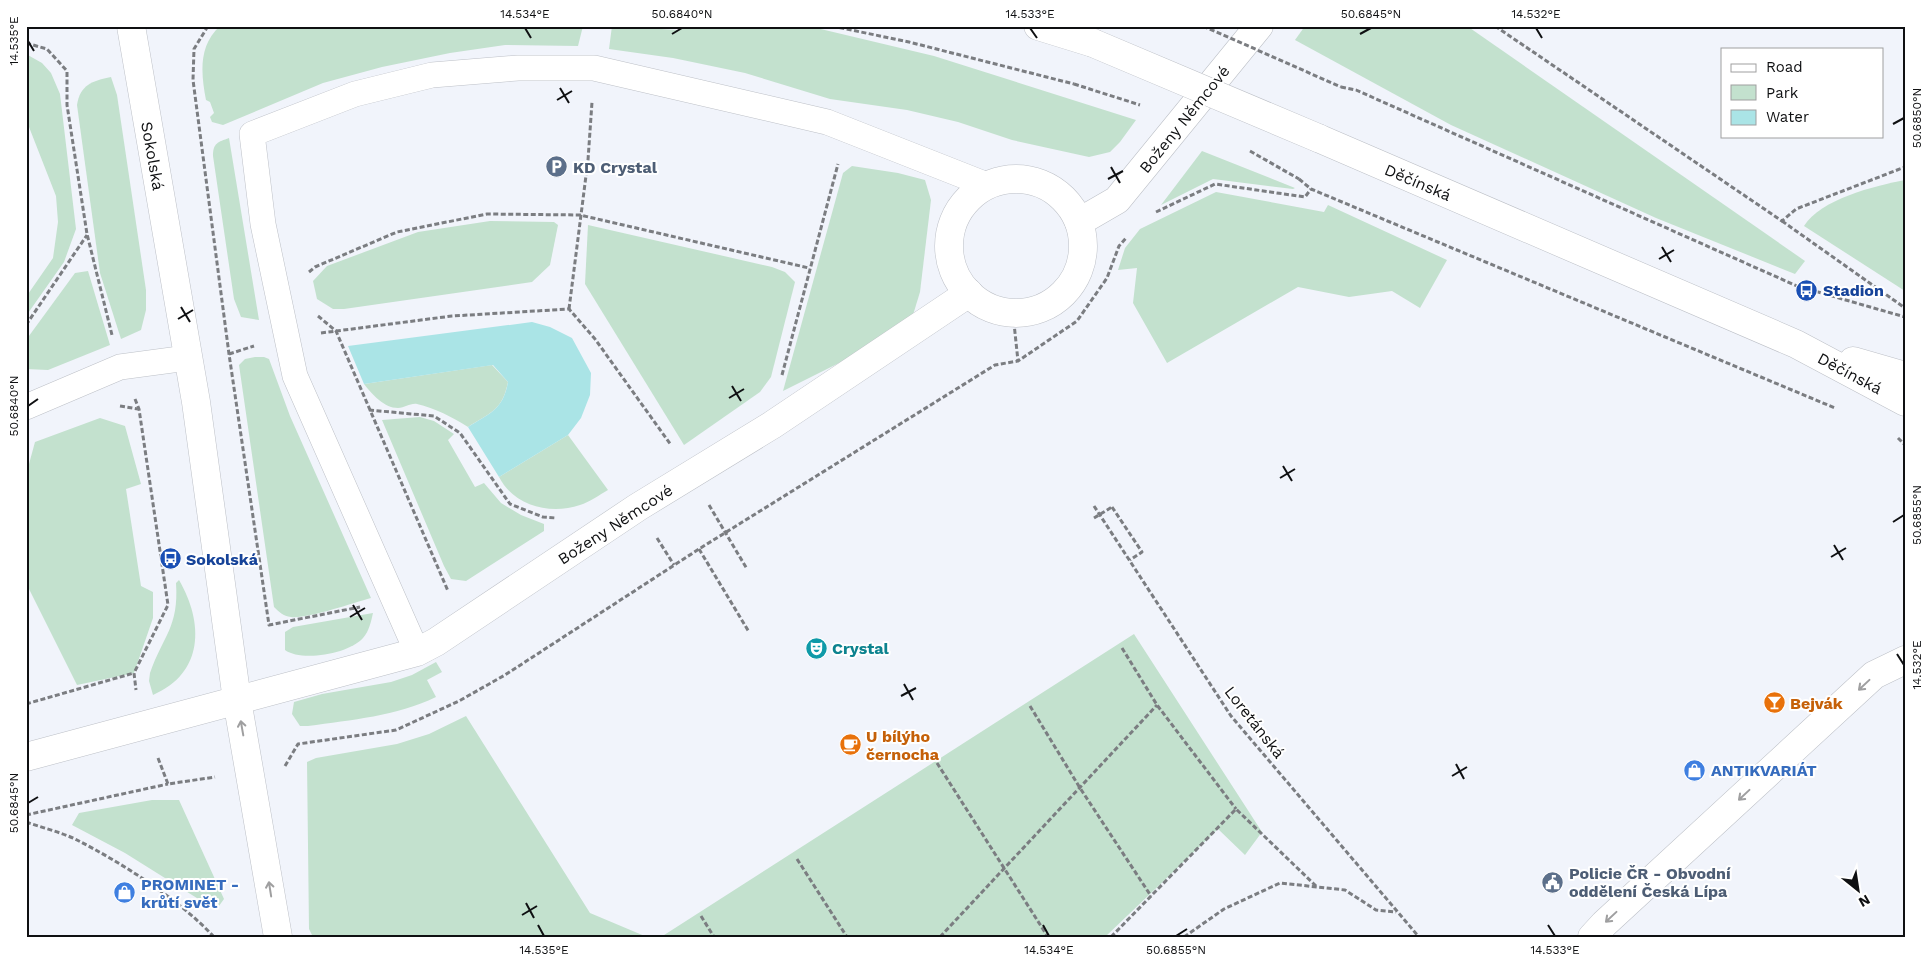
<svg xmlns="http://www.w3.org/2000/svg" width="1931" height="963" viewBox="0 0 1931 963" font-family="'Work Sans',sans-serif">
<rect width="100%" height="100%" fill="#f1f4fb"/>
<!-- green -->
<g fill="#c3e1ce">
<path d="M220 26H583L578 46 505 45 450 53 382 67 323 83 223 125 212 122 210 117 214 113 210 102 206 100C201 74 198 46 220 26Z"/>
<polygon points="612,26 678,30 686,26 808,26 934,56 1136,120 1120,142 1110,152 1089,157 1012,140 958,122 907,110 830,99 745,73 673,58 609,49"/>
<polygon points="1305,26 1467,26 1805,261 1795,274 1656,218 1451,125 1295,40"/>
<polygon points="26,54 42,63 51,73 60,94 76,229 64,262 26,316 26,297 53,258 58,222 56,196 29,127 26,128"/>
<path d="M111 77 117 95 146 290V310L141 330 121 339 100 273 77 105C80 85 92 81 111 77Z"/>
<path d="M229 138 259 320 241 317 234 299 213 156C213 143 218 142 229 138Z"/>
<polygon points="1202,151 1295,188 1293,189 1213,179 1161,205"/>
<polygon points="852,166 898,173 925,180 931,200 920,292 909,328 783,391 843,173"/>
<path d="M1905 180V291L1804 226C1821 199 1874 186 1905 180Z"/>
<polygon points="1216,192 1324,212 1328,205 1447,260 1420,308 1392,291 1349,297 1298,287 1167,363 1133,303 1137,268 1118,270 1125,248 1140,229"/>
<polygon points="490,221 554,222 558,225 550,265 532,282 344,309 333,309 317,299 313,281 327,266 418,232"/>
<polygon points="588,225 772,267 785,272 795,282 771,377 760,392 684,445 585,284"/>
<polygon points="88,271 110,345 48,370 26,369 26,340 75,273"/>
<path d="M255 357H264L269 359 290 416 371 598C352 603 308 619 291 617 283 616 279 612 274 607L239 365 245 359Z"/>
<path d="M492 365 508 382C502 411 491 412 468 427 452 417 435 408 417 404 410 403 405 408 398 408 384 408 372 394 364 384Z"/>
<polygon points="420,417 434,421 454,434 448,440 475,487 484,483 501,503 521,515 544,524 544,531 466,581 451,579 444,566 382,420"/>
<polygon points="100,418 125,426 141,484 126,489 141,586 153,592 153,618 134,673 77,685 26,583 26,475 35,442"/>
<path d="M568 435 608 490C599 495 590 502 580 505 550 515 514 506 499 477Z"/>
<path d="M179 580C204 623 204 673 153 695L149 681 150 673C163 636 179 627 176 583Z"/>
<path d="M373 613C371 622 369 631 363 638 349 654 301 662 285 650V632L293 627Z"/>
<polygon points="1134,634 1262,832 1245,855 1218,829 1105,937 661,937"/>
<path d="M436 662 442 672 427 680 436 697C396 716 352 720 308 726H300L292 714 294 702 322 694 391 682 412 675Z"/>
<polygon points="466,716 590,913 647,937 313,937 309,929 307,762 316,758 397,744 429,734"/>
<polygon points="152,800 179,800 224,899 216,910 125,853 72,825 79,813"/>
</g>
<!-- water -->
<path fill="#aae4e6" d="M532 322 550 327 572 338 591 373 590 395 581 418 568 435 499 477 468 427C490 413 503 410 508 382L493 365 364 384 348 346Z"/>
<g fill="none" stroke-linecap="round" stroke-linejoin="round">
<defs>
<g id="lane">
<polyline points="26,407 120,367 187,358"/>
<polyline points="417,652 295,376 263,224 252,134 355,94 432,75 518,68 594,68 827,122 987,185"/>
</g>
<g id="street">
<polyline points="131,26 196,402 237,700 278,937"/>
<circle cx="1016" cy="246" r="67"/>
<polyline points="1079,222 1117,200 1259,26"/>
<polyline points="26,757 417,652 436,642 638,507 772,425 969,293"/>
<polyline points="1592,937 1604,924 1874,675 1905,660"/>
</g>
<g id="secondary">
<polyline points="1038,26 1093,43"/>
<polyline points="1318,138 1796,344 1905,402"/>
<polyline points="1853,361 1905,376"/>
</g>
</defs>
<!-- lane casing -->
<use href="#lane" stroke="#bdc0c7" stroke-width="26"/>
<!-- street casing -->
<use href="#street" stroke="#bdc0c7" stroke-width="29"/>
<!-- secondary casing -->
<use href="#secondary" stroke="#bdc0c7" stroke-width="29"/>
<!-- path -->
<g stroke="#7b7d81" stroke-width="3" stroke-dasharray="5 2.5" stroke-linecap="butt">
<polyline points="208,26 194,49 193,80 229,354 269,625 360,607"/>
<polyline points="832,26 909,42 1074,84"/>
<polyline points="1495,26 1782,221 1796,209 1905,167"/>
<polyline points="26,43 47,49 67,71 67,105 87,234 112,335"/>
<polyline points="1341,87 1356,90 1797,286 1905,317"/>
<polyline points="1299,179 1311,189 1835,408"/>
<polyline points="1156,212 1215,184 1305,197 1311,189"/>
<polyline points="1782,221 1905,308"/>
<polyline points="309,272 315,267 397,232 487,214 580,215 809,268"/>
<polyline points="569,309 588,160 592,102"/>
<polyline points="1013,314 1018,361"/>
<polyline points="318,316 336,331 448,591"/>
<polyline points="26,325 87,235"/>
<polyline points="321,333 452,316 569,309 595,339 671,445"/>
<polyline points="229,354 254,346"/>
<polyline points="782,375 838,164"/>
<polyline points="135,399 139,409 168,605 134,673 136,690"/>
<polyline points="120,406 138,409"/>
<polyline points="369,410 434,416 460,433 510,504 543,517 556,518"/>
<polyline points="1898,438 1905,445"/>
<polyline points="709,505 747,569"/>
<polyline points="1094,506 1231,716 1419,937"/>
<polyline points="1112,507 1142,552 1130,560"/>
<polyline points="657,538 674,565"/>
<polyline points="699,549 749,632"/>
<polyline points="1122,648 1157,705 1236,809"/>
<polyline points="26,704 134,673"/>
<polyline points="1030,706 1080,788 1151,896"/>
<polyline points="158,758 168,784 215,777"/>
<polyline points="937,763 1048,937"/>
<polyline points="285,766 298,744 396,730 459,701 505,675 699,549 995,365 1018,361 1077,321 1107,278 1119,246 1126,238"/>
<polyline points="26,815 168,784"/>
<path d="M26 822C43 828 61 832 77 840 122 863 180 900 214 937"/>
<polyline points="797,859 847,937"/>
<polyline points="701,916 714,937"/>
<polyline points="940,937 1157,705"/>
<polyline points="1111,937 1236,809 1316,886"/>
<polyline points="1184,937 1224,909 1280,883 1345,890 1376,910 1396,912"/>
</g>
<!-- lane -->
<use href="#lane" stroke="#fff" stroke-width="25"/>
<!-- street -->
<use href="#street" stroke="#fff" stroke-width="28"/>
<!-- secondary -->
<use href="#secondary" stroke="#fff" stroke-width="28"/>
<defs>
<polyline id="secondary-bridge" points="1093,43 1318,138"/>
</defs>
<!-- secondary-bridge casing -->
<use href="#secondary-bridge" stroke="#bdc0c7" stroke-width="29" stroke-linecap="butt"/>
<!-- path-bridge -->
<g stroke="#7b7d81" stroke-width="3" stroke-dasharray="5 2.5" stroke-linecap="butt">
<polyline points="1203,26 1341,87"/>
<polyline points="1074,84 1140,105"/>
<polyline points="1250,151 1299,179"/>
<polyline points="1094,518 1112,507"/>
</g>
<!-- secondary-bridge -->
<use href="#secondary-bridge" stroke="#fff" stroke-width="28"/>
</g>
<!-- one-way arrows -->
<defs><path id="oneway-shaft" d="M-6 0H5M1.5-3L5.5 0L1.5 3" fill="none" stroke-width="1.6" stroke-linecap="round" stroke-linejoin="round" transform="scale(1.25)"/></defs>
<g stroke="#9f9fa0">
<use href="#oneway-shaft" transform="translate(1864 685) rotate(137)"/>
<use href="#oneway-shaft" transform="translate(242 728) rotate(-100)"/>
<use href="#oneway-shaft" transform="translate(1744 795) rotate(137)"/>
<use href="#oneway-shaft" transform="translate(270 889) rotate(-99)"/>
<use href="#oneway-shaft" transform="translate(1611 917) rotate(137)"/>
</g>
<!-- ticks -->
<path fill="none" stroke="#0f1012" stroke-width="2" d="M525 28 531 38M1030 28 1037 38M1536 28 1542 38M672 34 682 28M1360 34 1371 28M28 41 34 51M560 88 569 103M557 100 572 91M1893 124 1904 118M1111 167 1120 183M1108 179 1123 171M1662 247 1671 262M1659 259 1674 250M181 307 190 322M178 319 193 310M732 386 741 401M729 398 744 389M28 406 38 399M1283 466 1292 481M1280 478 1295 469M1893 522 1904 515M1834 545 1843 560M1831 557 1846 548M353 605 362 620M350 617 365 608M1897 654 1904 665M904 684 913 700M901 696 916 688M1456 764 1464 779M1452 776 1467 767M28 803 38 797M526 903 534 918M522 915 537 906M538 925 544 936M1043 925 1049 936M1548 925 1555 936M1176 936 1187 929"/>
<!-- icons -->
<defs>
<symbol id="parking-disc" viewBox="-11 -11 22 22"><circle r="9.5" fill="#5c6f8a" stroke="#fff"/><path d="M-3.5-5.5H1a3.5 3.5 0 0 1 0 7H-1V5.5H-3.5ZM-1-3.4V-.6H.8a1.4 1.4 0 0 0 0-2.8Z" fill="#fff"/></symbol>
<symbol id="bus-disc" viewBox="-11 -11 22 22"><circle r="9.5" fill="#1a4fb4" stroke="#fff"/><path d="M-5-6H5V4H4V6H2V4H-2V6H-4V4H-5ZM-3.5-4V0h7V-4ZM-3.5 1.2v1.5H-2V1.2ZM2 1.2v1.5H3.5V1.2Z" fill="#fff"/></symbol>
<symbol id="theatre-disc" viewBox="-11 -11 22 22"><circle r="9.5" fill="#0f9aa8" stroke="#fff"/><path d="M-5-5.5Q0-4 5-5.5V0Q5 5 0 6Q-5 5-5 0ZM-3.3-2.5H-1v1.5H-3.3ZM1-2.5H3.3v1.5H1ZM-2.8 1Q0 5.5 2.8 1Z" fill="#fff"/></symbol>
<symbol id="bar-disc" viewBox="-11 -11 22 22"><circle r="9.5" fill="#e8710a" stroke="#fff"/><path d="M-6-5H6L.8 .8V4.5H3.5V6h-7V4.5H-.8V.8Z" fill="#fff"/></symbol>
<symbol id="cafe-disc" viewBox="-11 -11 22 22"><circle r="9.5" fill="#e8710a" stroke="#fff"/><path d="M-5.5-4.5H6V0H3Q3 3.5 0 3.5H-2.5Q-5.5 3.5-5.5 0ZM3-3.2v2h1.7v-2ZM-6 4.5H4V6H-6Z" fill="#fff"/></symbol>
<symbol id="shop-disc" viewBox="-11 -11 22 22"><circle r="9.5" fill="#3f7fe0" stroke="#fff"/><path d="M-5-2.5h2.3a2.7 3.5 0 0 1 5.4 0H5L5.5 6h-11ZM-1.5-2.5h3a1.5 2.3 0 0 0-3 0Z" fill="#fff"/></symbol>
<symbol id="civic-disc" viewBox="-11 -11 22 22"><circle r="9.5" fill="#5c6f8a" stroke="#fff"/><path d="M-.6-6.5H3V-4.5H.6V-3L4-1V1h2V6H-6V1h2V-1L-.6-3ZM-1.2 2.5V6h2.4V2.5Z" fill="#fff"/></symbol>
</defs>
<g fill-rule="evenodd">
<use href="#parking-disc" x="544" y="154" width="25" height="25"/>
<use href="#bus-disc" x="1794" y="278" width="25" height="25"/>
<use href="#bus-disc" x="158" y="546" width="25" height="25"/>
<use href="#theatre-disc" x="804" y="636" width="25" height="25"/>
<use href="#bar-disc" x="1762" y="690" width="25" height="25"/>
<use href="#cafe-disc" x="838" y="732" width="25" height="25"/>
<use href="#shop-disc" x="1682" y="758" width="25" height="25"/>
<use href="#civic-disc" x="1540" y="870" width="25" height="25"/>
<use href="#shop-disc" x="112" y="880" width="25" height="25"/>
</g>
<g text-anchor="middle" stroke-width="4" stroke-linejoin="round" paint-order="stroke">
<!-- street labels -->
<g font-size="16" fill="#0f1012" stroke="#fff">
<text transform="translate(1184 119) rotate(-51)" y="6">Boženy Němcové</text>
<text transform="translate(153 156) rotate(80)" y="6">Sokolská</text>
<text transform="translate(1418 182) rotate(23)" y="6">Děčínská</text>
<text transform="translate(1850 373) rotate(28)" y="6">Děčínská</text>
<text transform="translate(615 524) rotate(-33)" y="6">Boženy Němcové</text>
<text transform="translate(1255 722) rotate(52)" y="6">Loretánská</text>
</g>
<!-- service labels -->
<g font-size="16" font-weight="bold" fill="#4e5e75" stroke="#fff" text-anchor="start">
<text x="573" y="173">KD Crystal</text>
<text x="1569" y="879">Policie ČR - Obvodní<tspan x="1569" dy="18">oddělení Česká Lípa</tspan></text>
</g>
<!-- transit labels -->
<g font-size="16" font-weight="bold" fill="#164399" stroke="#fff" text-anchor="start">
<text x="1823" y="296">Stadion</text>
<text x="186" y="565">Sokolská</text>
</g>
<!-- culture labels -->
<g font-size="16" font-weight="bold" fill="#0d838f" stroke="#fff" text-anchor="start">
<text x="832" y="654">Crystal</text>
</g>
<!-- food labels -->
<g font-size="16" font-weight="bold" fill="#c56008" stroke="#fff" text-anchor="start">
<text x="1790" y="709">Bejvák</text>
<text x="866" y="742">U bílýho<tspan x="866" dy="18">černocha</tspan></text>
</g>
<!-- shop labels -->
<g font-size="16" font-weight="bold" fill="#366cbe" stroke="#fff" text-anchor="start">
<text x="1711" y="776">ANTIKVARIÁT</text>
<text x="141" y="890">PROMINET -<tspan x="141" dy="18">krůtí svět</tspan></text>
</g>
</g>
<!-- border -->
<rect width="1931" height="963" fill="none" stroke="#ffffff" stroke-width="55"/>
<!-- legend -->
<rect x="1721" y="48" width="162" height="90" fill="#ffffff" stroke="#9f9fa0"/>
<rect x="1731" y="64" width="25" height="8" fill="#ffffff" stroke="#9f9fa0"/>
<text x="1766" y="72" font-size="15" fill="#0f1012">Road</text>
<rect x="1731" y="85" width="25" height="15" fill="#c3e1ce" stroke="#9f9fa0"/>
<text x="1766" y="98" font-size="15" fill="#0f1012">Park</text>
<rect x="1731" y="110" width="25" height="15" fill="#aae4e6" stroke="#9f9fa0"/>
<text x="1766" y="122" font-size="15" fill="#0f1012">Water</text>
<!-- north arrow -->
<g transform="translate(1858 890) rotate(150)" stroke="#ffffff" stroke-width="4" paint-order="stroke">
<path d="M0-4L9 19L0 12L-9 19Z" fill="#0f1012"/>
<text y="-8" font-size="14" font-weight="bold" text-anchor="middle" fill="#0f1012">N</text>
</g>
<rect x="28" y="28" width="1876" height="908" fill="none" stroke="#0f1012" stroke-width="2"/>
<g font-size="12" text-anchor="middle" fill="#0f1012">
<text x="525" y="18">14.534°E</text>
<text x="682" y="18">50.6840°N</text>
<text x="1030" y="18">14.533°E</text>
<text x="1371" y="18">50.6845°N</text>
<text x="1536" y="18">14.532°E</text>
<text transform="translate(14 41) rotate(-90)" y="4">14.535°E</text>
<text transform="translate(1917 118) rotate(-90)" y="4">50.6850°N</text>
<text transform="translate(14 406) rotate(-90)" y="4">50.6840°N</text>
<text transform="translate(1917 515) rotate(-90)" y="4">50.6855°N</text>
<text transform="translate(1917 665) rotate(-90)" y="4">14.532°E</text>
<text transform="translate(14 803) rotate(-90)" y="4">50.6845°N</text>
<text x="544" y="954">14.535°E</text>
<text x="1049" y="954">14.534°E</text>
<text x="1176" y="954">50.6855°N</text>
<text x="1555" y="954">14.533°E</text>
</g>
</svg>
